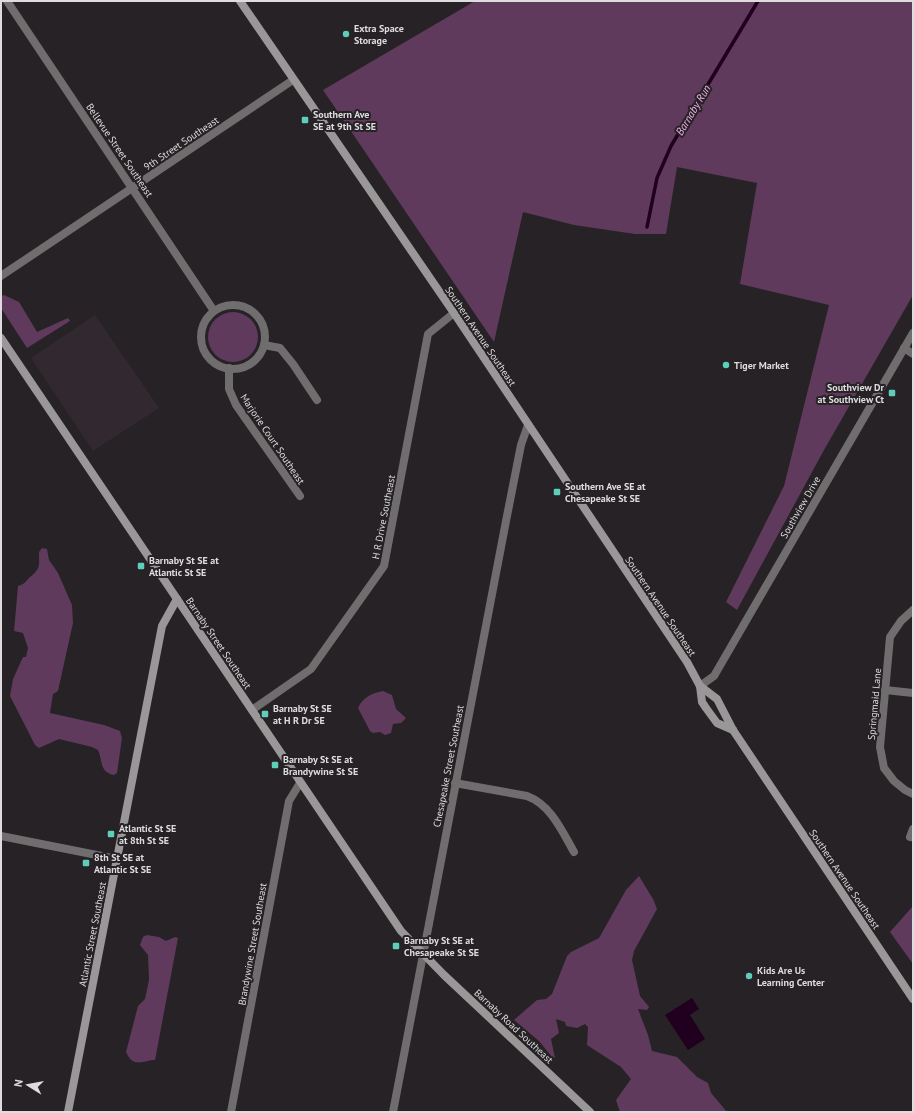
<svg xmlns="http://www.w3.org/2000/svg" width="914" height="1113" viewBox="0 0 914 1113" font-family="'PT Sans',sans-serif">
<rect width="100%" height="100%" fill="#262225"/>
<!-- built -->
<polygon fill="#322930" points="95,315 159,408 93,451 31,358"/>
<!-- green -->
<g fill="#5f3a5c">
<polygon points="475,1 913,1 913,295 824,450 737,610 726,602 784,486 829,305 740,284 757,183 677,167 666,234 635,234 574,225 523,212 494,342 323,90"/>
<polygon points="4,295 19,302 37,332 68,318 70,321 27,348 1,308 1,296"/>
<circle cx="233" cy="337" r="25"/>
<path d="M42 548 47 549 49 560 58 573 72 605 73 623 58 691 53 694 50 713 104 725 120 731 122 738 117 773 114 775C99 772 103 761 98 750L92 747 59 739 39 748 35 745 10 696 13 679 23 657H26L28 648 23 633 14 631 18 586C25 584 25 582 30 577 41 568 39 566 39 552Z"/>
<path d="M383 691 392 695 396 709 406 718 401 723 393 724 391 733 385 735 380 732 373 733 370 731 358 708C362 698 372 693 383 691Z"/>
<polygon points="639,876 653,899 657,909 634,951 632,960 640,996 649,1007 647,1010 638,1009 648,1035 652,1051 677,1057 697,1077 708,1083 711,1093 727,1112 620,1112 616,1100 631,1079 621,1067 587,1045 588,1027 585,1024 577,1028 566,1026 565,1022 556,1019 559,1033 551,1039 555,1058 552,1057 539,1041 514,1020 537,1000 546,999 552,994 567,956 571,952 599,938 626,890"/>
<polygon points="913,906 913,964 890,932"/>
<path d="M147 935 159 937 166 941 175 937 178 938 155 1060C144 1060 133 1069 126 1052L138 1006 145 999 149 980 148 955 140 945 143 937Z"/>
</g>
<!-- water -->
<polygon fill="#20001e" points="692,998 699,1009 690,1015 705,1039 688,1050 665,1015"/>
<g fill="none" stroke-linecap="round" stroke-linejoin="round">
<!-- stream -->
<polyline stroke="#20001e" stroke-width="3.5" points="647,227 657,178 671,146 758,1"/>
<!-- street -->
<g stroke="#6f6d6e" stroke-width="8">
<polyline points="7,1 214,311"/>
<polyline points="1,276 293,80"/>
<circle cx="233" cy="337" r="32"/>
<polyline points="264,345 280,348 293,364 317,400"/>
<polyline points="904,348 913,354"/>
<polyline points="229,368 229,389 236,405 300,496"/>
<polyline points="913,610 901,621 890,637 880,747 884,768 894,781 905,790 913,794"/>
<polyline points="700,686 714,676 913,333"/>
<polyline points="885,690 913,693"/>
<polyline points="252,710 311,669 384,566 428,334 454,313"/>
<path d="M455 783 527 796C551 805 562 831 574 852"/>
<polyline points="1,836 117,859"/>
<polyline points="910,837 913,829"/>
<polyline points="231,1112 289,801 300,783"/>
<polyline points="393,1112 506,521 521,445 528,425"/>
</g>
<!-- secondary -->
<g stroke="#9a9799" stroke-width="8">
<polyline points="240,1 454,313 687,662 700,686 702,702 706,708 717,723 733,730"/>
<polyline points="1,338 401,931 444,975 590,1112"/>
<polyline points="700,686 717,699 733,730 913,999"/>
<polyline points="68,1112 162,626 177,599"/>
</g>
</g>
<!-- markers -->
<g fill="#5cceba" stroke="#262225" stroke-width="1.5">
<circle cx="346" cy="34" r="4"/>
<rect x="301" y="116" width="8" height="8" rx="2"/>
<circle cx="726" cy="365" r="4"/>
<rect x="888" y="389" width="8" height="8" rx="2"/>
<rect x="553" y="488" width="8" height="8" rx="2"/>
<rect x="137" y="562" width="8" height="8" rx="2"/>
<rect x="261" y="710" width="8" height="8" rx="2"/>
<rect x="271" y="761" width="8" height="8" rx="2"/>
<rect x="107" y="830" width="8" height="8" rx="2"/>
<rect x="82" y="859" width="8" height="8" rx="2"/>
<rect x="392" y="942" width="8" height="8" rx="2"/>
<circle cx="749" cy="976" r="4"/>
</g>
<g text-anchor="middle" stroke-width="4" stroke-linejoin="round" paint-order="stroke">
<!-- poi labels -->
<g font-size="10" font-weight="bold" fill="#dedcde" stroke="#262225" text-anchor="start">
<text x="354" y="32">Extra Space<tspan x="354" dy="12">Storage</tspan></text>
<text x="313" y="118">Southern Ave<tspan x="313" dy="12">SE at 9th St SE</tspan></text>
<text x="734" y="369">Tiger Market</text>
<text x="884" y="391" text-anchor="end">Southview Dr<tspan x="884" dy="12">at Southview Ct</tspan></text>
<text x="565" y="490">Southern Ave SE at<tspan x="565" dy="12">Chesapeake St SE</tspan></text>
<text x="149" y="564">Barnaby St SE at<tspan x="149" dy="12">Atlantic St SE</tspan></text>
<text x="273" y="712">Barnaby St SE<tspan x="273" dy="12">at H R Dr SE</tspan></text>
<text x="283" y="763">Barnaby St SE at<tspan x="283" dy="12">Brandywine St SE</tspan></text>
<text x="119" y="832">Atlantic St SE<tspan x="119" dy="12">at 8th St SE</tspan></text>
<text x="94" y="861">8th St SE at<tspan x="94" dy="12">Atlantic St SE</tspan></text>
<text x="404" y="944">Barnaby St SE at<tspan x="404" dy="12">Chesapeake St SE</tspan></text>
<text x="757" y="974">Kids Are Us<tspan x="757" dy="12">Learning Center</tspan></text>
</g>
<!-- street labels -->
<g font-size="10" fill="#dedcde" stroke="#262225">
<text transform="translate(181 143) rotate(-34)" y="4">9th Street Southeast</text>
<text transform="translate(120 150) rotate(56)" y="4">Bellevue Street Southeast</text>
<text transform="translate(481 336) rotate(56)" y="4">Southern Avenue Southeast</text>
<text transform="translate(273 439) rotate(56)" y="4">Marjorie Court Southeast</text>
<text transform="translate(800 507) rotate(-60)" y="4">Southview Drive</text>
<text transform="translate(383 517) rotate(-79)" y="4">H R Drive Southeast</text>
<text transform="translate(661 606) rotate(56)" y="4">Southern Avenue Southeast</text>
<text transform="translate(219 643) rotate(56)" y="4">Barnaby Street Southeast</text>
<text transform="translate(874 704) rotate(-85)" y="4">Springmaid Lane</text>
<text transform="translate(448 766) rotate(-79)" y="4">Chesapeake Street Southeast</text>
<text transform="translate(845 879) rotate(56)" y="4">Southern Avenue Southeast</text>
<text transform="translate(92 934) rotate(-79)" y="4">Atlantic Street Southeast</text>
<text transform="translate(252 944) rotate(-80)" y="4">Brandywine Street Southeast</text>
<text transform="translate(514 1026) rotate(43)" y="4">Barnaby Road Southeast</text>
</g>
<!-- water labels -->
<g font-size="11" font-style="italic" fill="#f6b1ef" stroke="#262225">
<text transform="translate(693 110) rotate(-59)" y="4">Barnaby Run</text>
</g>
</g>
<!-- border -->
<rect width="914" height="1113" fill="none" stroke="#dedcde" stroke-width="4"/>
<!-- north arrow -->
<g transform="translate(28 1085) rotate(281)" stroke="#262225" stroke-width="3" paint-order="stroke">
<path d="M0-3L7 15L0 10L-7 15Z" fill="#dedcde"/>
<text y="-6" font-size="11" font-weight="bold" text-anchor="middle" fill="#dedcde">N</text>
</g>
</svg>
